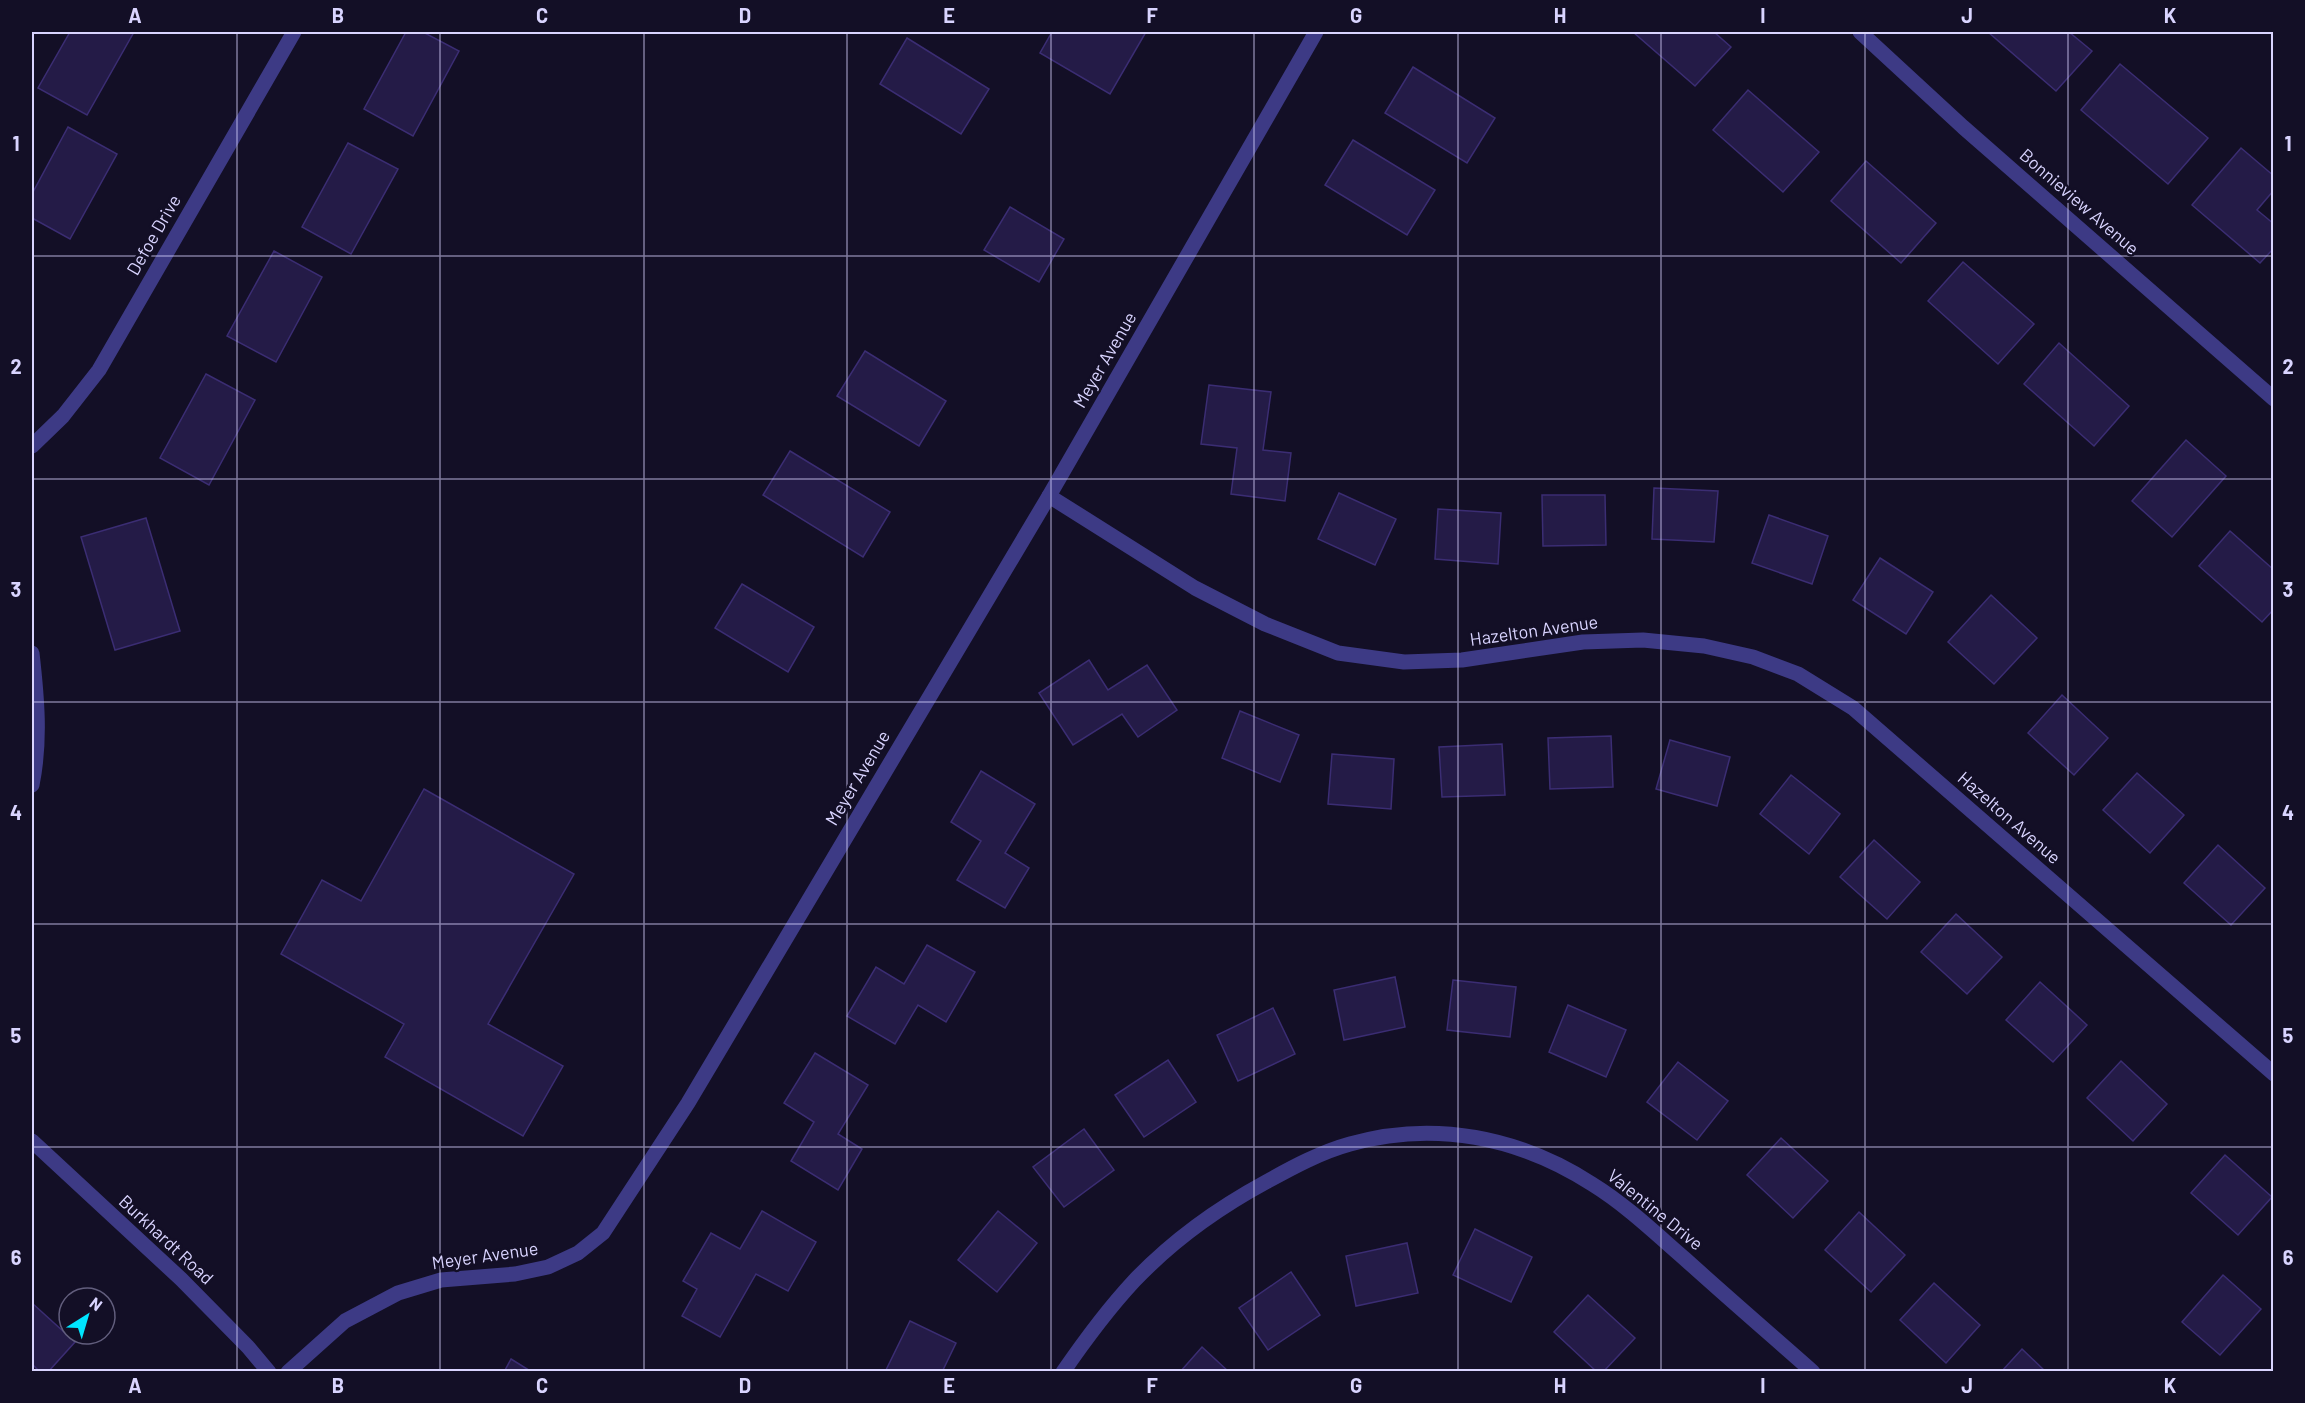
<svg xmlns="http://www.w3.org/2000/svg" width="2305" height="1403" viewBox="0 0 2305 1403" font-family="Barlow,sans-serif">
<rect width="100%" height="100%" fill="#130f26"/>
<!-- building -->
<g fill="#241b47" stroke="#3b2d73" stroke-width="1.5">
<polygon points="70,32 134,32 87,115 38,88"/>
<polygon points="406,32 423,32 459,51 413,136 364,109"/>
<polygon points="1052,32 1146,32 1110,94 1040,53"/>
<polygon points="1633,32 1714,32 1731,47 1695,86"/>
<polygon points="1988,32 2069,32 2092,51 2056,91"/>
<polygon points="907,38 989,89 961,134 880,84"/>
<polygon points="2120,64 2208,138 2168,184 2081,110"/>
<polygon points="1413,67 1495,118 1467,163 1385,113"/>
<polygon points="1748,90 1819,152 1783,192 1713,130"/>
<polygon points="68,127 117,154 70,239 32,218 32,194"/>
<polygon points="1353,140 1435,190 1407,235 1325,185"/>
<polygon points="348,143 398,169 351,254 302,227"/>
<polygon points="2241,148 2274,176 2274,190 2257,210 2274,224 2274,248 2260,263 2192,205"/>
<polygon points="1866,161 1936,223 1901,263 1831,201"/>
<polygon points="1010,207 1064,239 1039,282 984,250"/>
<polygon points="274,251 322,277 276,362 227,336"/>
<polygon points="1963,262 2034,324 1998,364 1928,301"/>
<polygon points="2059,343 2129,406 2094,446 2024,384"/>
<polygon points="865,351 946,401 919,446 837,396"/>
<polygon points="206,374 255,400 209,485 160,458"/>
<polygon points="1209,385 1271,392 1263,450 1291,453 1285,501 1231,494 1237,448 1201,444"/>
<polygon points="2186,440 2226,476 2172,537 2132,501"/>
<polygon points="790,451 890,512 863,557 763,495"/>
<polygon points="1654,488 1718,491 1714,542 1652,539"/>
<polygon points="1339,493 1396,519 1375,565 1318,539"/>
<polygon points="1542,495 1605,495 1606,545 1543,546"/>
<polygon points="1438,509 1501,513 1498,564 1435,559"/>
<polygon points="1769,515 1828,536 1812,584 1752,563"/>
<polygon points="146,518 180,631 115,650 81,537"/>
<polygon points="2230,531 2274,570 2274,609 2262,622 2199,566"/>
<polygon points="1880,558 1933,592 1906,634 1853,600"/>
<polygon points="742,584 814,627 788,672 715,628"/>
<polygon points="1991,595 2037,638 1994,684 1948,642"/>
<polygon points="1089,660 1108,690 1147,665 1177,710 1138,737 1122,714 1073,745 1039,693"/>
<polygon points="2062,695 2108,738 2074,775 2028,733"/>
<polygon points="1240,711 1299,735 1280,782 1222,758"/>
<polygon points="1611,736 1613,787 1550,789 1548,738"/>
<polygon points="1670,740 1730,757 1717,806 1656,789"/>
<polygon points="1502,744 1505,795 1442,797 1439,747"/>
<polygon points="1332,754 1394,759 1391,809 1328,804"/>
<polygon points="981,771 1035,804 1005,853 1029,868 1005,908 957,880 981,841 951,822"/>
<polygon points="2137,773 2184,815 2150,853 2103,810"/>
<polygon points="1791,775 1840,814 1809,854 1760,814"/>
<polygon points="424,789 574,874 488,1024 563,1066 523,1136 385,1057 404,1024 281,954 322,880 361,901"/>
<polygon points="1874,840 1920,882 1887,919 1840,877"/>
<polygon points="2218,845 2265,888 2231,925 2184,883"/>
<polygon points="1956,914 2002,957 1967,994 1921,952"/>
<polygon points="927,945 975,972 946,1022 918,1005 895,1044 847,1016 876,967 904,984"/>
<polygon points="1395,977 1405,1027 1344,1040 1334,990"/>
<polygon points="1453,980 1516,987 1510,1037 1447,1030"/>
<polygon points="2040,982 2087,1025 2053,1062 2006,1020"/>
<polygon points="1568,1005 1626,1030 1606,1077 1549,1052"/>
<polygon points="1273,1008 1295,1054 1238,1081 1217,1035"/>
<polygon points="815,1053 868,1085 838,1134 862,1149 838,1190 791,1161 814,1122 784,1103"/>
<polygon points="1168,1060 1196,1102 1144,1137 1115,1095"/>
<polygon points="2121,1061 2167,1104 2133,1141 2087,1098"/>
<polygon points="1678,1062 1728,1101 1697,1140 1647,1102"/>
<polygon points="1084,1129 1114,1170 1064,1207 1033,1167"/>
<polygon points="1781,1138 1828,1181 1793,1218 1747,1175"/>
<polygon points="2225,1155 2272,1197 2238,1235 2191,1193"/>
<polygon points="762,1211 816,1242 788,1291 756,1274 720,1337 682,1316 697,1289 683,1281 711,1233 740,1249"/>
<polygon points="998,1211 1037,1243 997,1292 958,1260"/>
<polygon points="1859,1212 1905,1255 1871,1292 1825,1250"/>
<polygon points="1475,1229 1532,1257 1511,1302 1453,1275"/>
<polygon points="1407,1243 1418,1293 1356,1306 1346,1256"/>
<polygon points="1291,1272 1320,1315 1268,1350 1239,1308"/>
<polygon points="2223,1275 2261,1309 2220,1355 2182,1322"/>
<polygon points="1934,1283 1980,1325 1946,1363 1900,1320"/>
<polygon points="1588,1295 1635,1338 1603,1372 1597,1372 1554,1332"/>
<polygon points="32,1303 75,1342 48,1372 40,1372 32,1364"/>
<polygon points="910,1321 956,1343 942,1372 885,1372"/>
<polygon points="1202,1347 1229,1372 1180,1372"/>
<polygon points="2022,1349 2046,1372 2001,1372"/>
<polygon points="511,1359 532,1372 504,1372"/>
</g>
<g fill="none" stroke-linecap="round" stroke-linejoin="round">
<!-- minor -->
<g stroke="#3d3a85" stroke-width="15">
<polyline points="1860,32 1963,127 2274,399"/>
<polyline points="32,446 63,416 99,370 294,32"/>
<polyline points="1049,496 1195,588 1265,624 1338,653 1404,662 1462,660 1583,642 1643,640 1704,646 1753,657 1798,674 1853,708 2274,1074"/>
<path d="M32 653C37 697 41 741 32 785"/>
<polyline points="288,1372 345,1321 398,1293 441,1280 515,1274 548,1267 578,1253 603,1233 688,1103 1049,496 1316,32"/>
<path d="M1063 1372C1085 1340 1108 1309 1134 1281 1172 1241 1218 1208 1266 1182 1293 1167 1321 1152 1350 1144 1434 1120 1519 1137 1592 1184 1626 1205 1655 1233 1685 1259 1727 1297 1770 1334 1813 1372"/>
</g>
<!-- tertiary -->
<polyline stroke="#3d3a85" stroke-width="15" points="32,1141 181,1279 248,1347 269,1372"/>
</g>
<!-- grid -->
<path fill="none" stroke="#d9d4ff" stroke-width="1.5" stroke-opacity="0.55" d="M237 32V1372M440 32V1372M644 32V1372M847 32V1372M1051 32V1372M1254 32V1372M1458 32V1372M1661 32V1372M1865 32V1372M2068 32V1372M32 256H2274M32 479H2274M32 702H2274M32 924H2274M32 1147H2274"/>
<g text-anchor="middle" stroke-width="5" stroke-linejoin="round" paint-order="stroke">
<!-- street labels -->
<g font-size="18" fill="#d9d4ff" stroke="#130f26">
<text transform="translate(2079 202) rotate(41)" y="6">Bonnieview Avenue</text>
<text transform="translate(154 235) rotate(-60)" y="6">Defoe Drive</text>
<text transform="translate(1105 360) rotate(-60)" y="6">Meyer Avenue</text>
<text transform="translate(1534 631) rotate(-8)" y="6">Hazelton Avenue</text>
<text transform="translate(858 778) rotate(-59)" y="6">Meyer Avenue</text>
<text transform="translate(2009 818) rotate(41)" y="6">Hazelton Avenue</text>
<text transform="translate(1655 1210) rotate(39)" y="6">Valentine Drive</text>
<text transform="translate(166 1240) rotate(43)" y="6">Burkhardt Road</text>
<text transform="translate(485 1256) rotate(-8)" y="6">Meyer Avenue</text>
</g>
</g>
<!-- border -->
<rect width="2305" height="1403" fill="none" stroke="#130f26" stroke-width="66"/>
<!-- north arrow -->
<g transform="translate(87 1316) rotate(37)"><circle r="28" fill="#130f26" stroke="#625e7d" stroke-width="1.5"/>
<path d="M0-4.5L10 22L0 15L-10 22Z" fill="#00e5ff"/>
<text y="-9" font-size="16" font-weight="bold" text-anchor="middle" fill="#d9d4ff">N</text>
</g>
<rect x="33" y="33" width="2239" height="1337" fill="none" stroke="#d9d4ff" stroke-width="2"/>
<g font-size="20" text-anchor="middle" font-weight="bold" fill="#d9d4ff">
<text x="135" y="23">A</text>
<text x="338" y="23">B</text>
<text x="542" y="23">C</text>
<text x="745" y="23">D</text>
<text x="949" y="23">E</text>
<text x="1152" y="23">F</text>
<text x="1356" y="23">G</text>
<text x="1560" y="23">H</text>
<text x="1763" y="23">I</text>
<text x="1967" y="23">J</text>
<text x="2170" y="23">K</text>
<text x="16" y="151">1</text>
<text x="2288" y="151">1</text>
<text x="16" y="374">2</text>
<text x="2288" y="374">2</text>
<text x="16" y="597">3</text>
<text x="2288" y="597">3</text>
<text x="16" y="820">4</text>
<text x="2288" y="820">4</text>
<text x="16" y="1043">5</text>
<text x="2288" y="1043">5</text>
<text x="16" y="1265">6</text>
<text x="2288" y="1265">6</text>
<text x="135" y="1393">A</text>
<text x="338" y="1393">B</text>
<text x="542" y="1393">C</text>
<text x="745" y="1393">D</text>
<text x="949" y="1393">E</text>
<text x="1152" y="1393">F</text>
<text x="1356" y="1393">G</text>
<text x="1560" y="1393">H</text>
<text x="1763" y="1393">I</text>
<text x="1967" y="1393">J</text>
<text x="2170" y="1393">K</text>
</g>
</svg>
